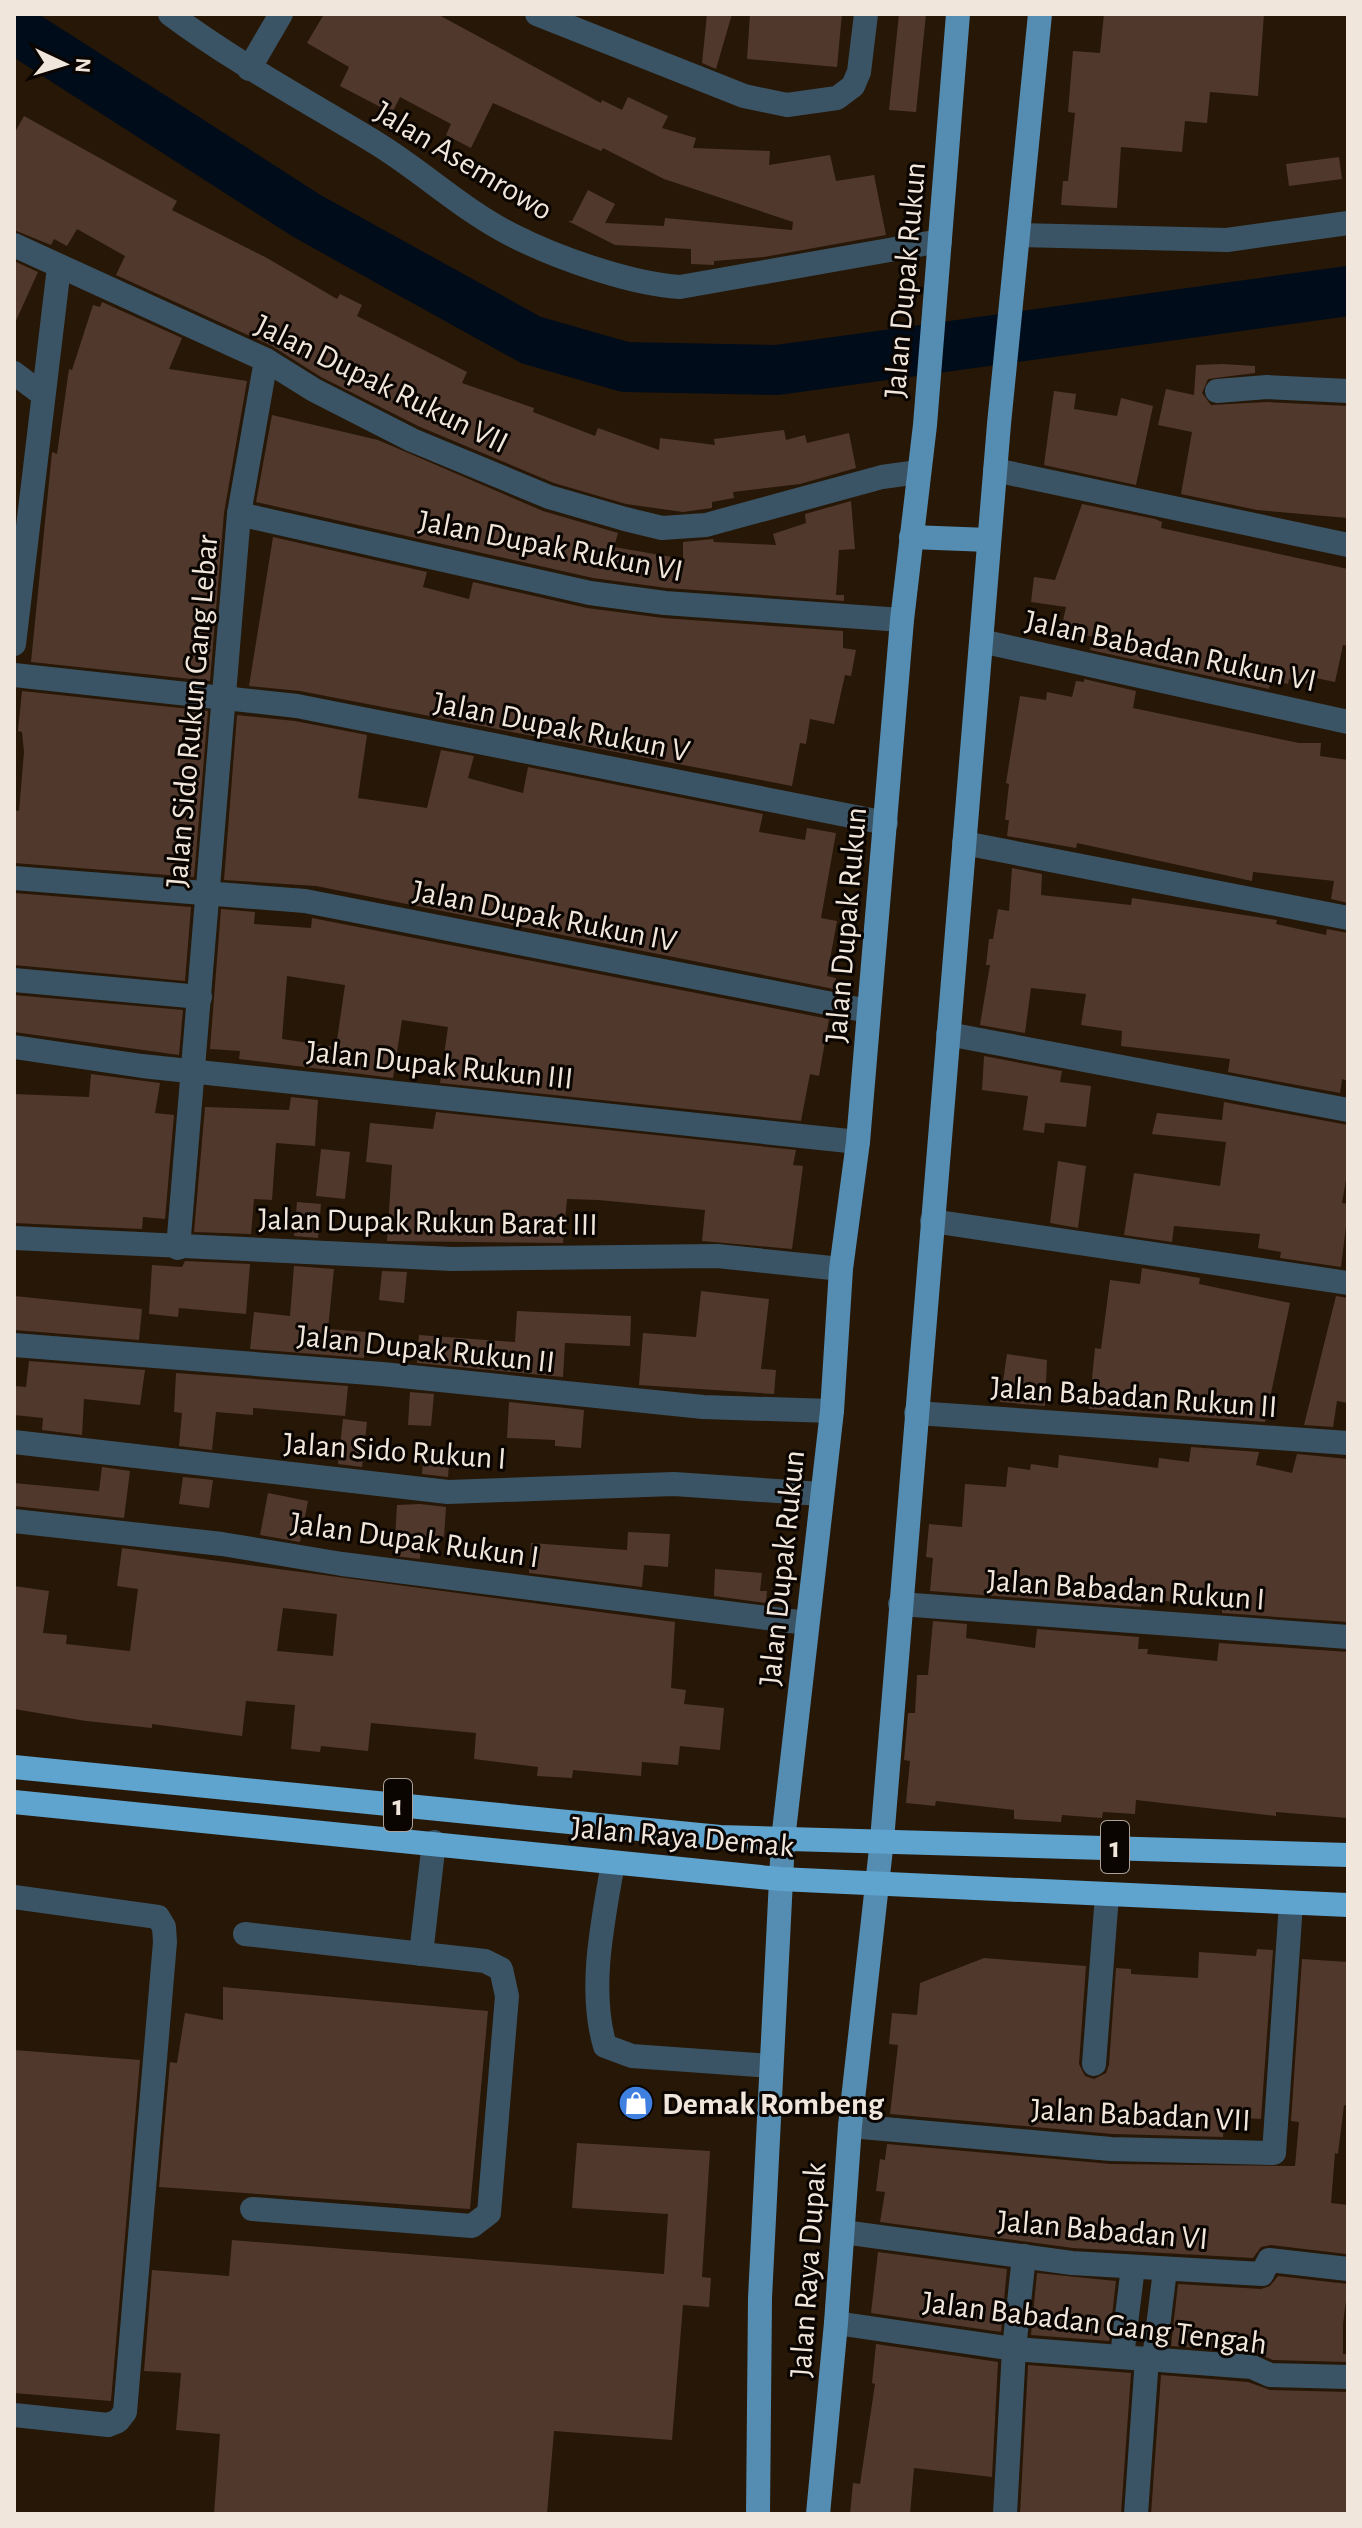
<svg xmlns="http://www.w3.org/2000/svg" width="1362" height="2528" viewBox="0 0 1362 2528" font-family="'Alegreya Sans',sans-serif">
<rect width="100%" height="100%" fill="#271706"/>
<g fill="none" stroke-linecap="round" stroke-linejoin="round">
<!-- river -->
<polyline stroke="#000c1a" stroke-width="50" points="14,28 307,216 531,340 625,367 777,370 1348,291"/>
</g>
<!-- building -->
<g fill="#50382d" fill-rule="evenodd">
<polygon points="324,14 437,14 601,103 602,100 622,110 628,97 668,116 662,128 696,138 693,148 770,151 769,165 830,155 836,181 874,175 886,235 764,257 714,261 714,265 691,264 691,249 615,245 568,221 572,221 588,190 615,204 605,223 664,226 665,218 792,230 793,222 664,179 603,148 601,151 493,103 471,148 446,135 451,124 400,97 392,113 340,86 349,67 307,43"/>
<polygon points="707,14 732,14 716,69 702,63"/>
<polygon points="750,14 842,14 837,67 747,59"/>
<polygon points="899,14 926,14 916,112 889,110"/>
<polygon points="1104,14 1264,14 1258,96 1210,92 1207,123 1185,121 1182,152 1121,147 1117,208 1061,205 1063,181 1068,181 1075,113 1068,112 1073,51 1100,53"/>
<polygon points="24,116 177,201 172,210 267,258 337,299 340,294 362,305 357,316 467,372 462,383 534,408 533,412 595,436 598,428 659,450 660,438 715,445 714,439 784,430 786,440 805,435 807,443 849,433 856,468 800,484 733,492 734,498 712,502 712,508 683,512 626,504 554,483 418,426 321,377 272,346 116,275 125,256 77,229 67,246 54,239 51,245 14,230 14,134"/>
<polygon points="1339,157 1342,179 1289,186 1286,164"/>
<polygon points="14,261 38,272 14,325"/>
<polygon points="102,302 182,338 169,369 247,381 224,513 210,681 31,662 52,452 57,454 69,369 72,370 93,305 100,307"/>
<polygon points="1223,364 1255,366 1255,373 1208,379 1202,393 1211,405 1267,402 1348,406 1348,518 1257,510 1181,494 1192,432 1158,425 1166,389 1194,395 1196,365"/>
<polygon points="1054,391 1076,394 1074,409 1117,416 1121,398 1153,406 1136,485 1044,465"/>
<polygon points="272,415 378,440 543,511 618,533 614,547 683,559 683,542 713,539 714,542 776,545 773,534 806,523 805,514 851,501 855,549 839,550 836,595 844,595 844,601 667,588 593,578 256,502"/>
<polygon points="1082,504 1155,519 1162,522 1161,528 1348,569 1348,646 1343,645 1335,682 1311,677 1309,684 1289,679 1288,684 1271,680 1269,689 1090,650 1093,637 1061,630 1066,607 1031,602 1034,577 1055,580"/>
<polygon points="273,537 427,572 423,587 469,599 473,582 587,608 663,618 843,631 843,648 856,650 851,676 845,675 834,724 810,719 806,744 800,743 792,786 300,691 249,686"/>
<polygon points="1084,679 1136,691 1133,708 1299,743 1321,743 1320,756 1348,760 1348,903 1331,899 1334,881 1253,872 1252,881 1077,843 1076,848 1007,836 1009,820 1005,820 1009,784 1006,783 1020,696 1046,700 1047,692 1072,697 1076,681 1084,682"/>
<polygon points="22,691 208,711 194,877 14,863 14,810 19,811 24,752 22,732 18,731"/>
<polygon points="237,715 295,721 367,735 358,798 427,808 441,750 474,756 468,778 523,793 528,767 763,814 759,832 805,840 807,828 836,833 821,918 837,921 827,976 836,978 834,989 316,886 224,880"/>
<polygon points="1012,868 1042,874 1041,895 1131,905 1132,898 1277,920 1276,924 1326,935 1327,929 1348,933 1348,1081 1342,1079 1340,1093 1228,1072 1230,1059 1121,1046 1122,1031 1081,1025 1086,994 1031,988 1025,1033 980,1025 990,965 986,965 989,939 993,939 998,909 1009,911"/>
<polygon points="14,893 191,907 185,981 14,965"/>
<path d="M221 909 255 912 254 924 311 928 312 918 829 1019 819 1076 810 1074 801 1121 440 1083 448 1027 402 1020 393 1078 239 1059 240 1051 210 1049ZM287 976 345 985 336 1047 282 1039Z"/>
<polygon points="14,995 183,1010 179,1055 14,1032"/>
<polygon points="984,1056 1062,1071 1060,1082 1091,1086 1086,1127 1045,1123 1044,1133 1023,1130 1028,1096 982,1090"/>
<polygon points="91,1074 160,1083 155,1113 174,1115 165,1219 143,1217 142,1229 14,1223 14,1094 89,1097"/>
<polygon points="291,1097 318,1100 315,1146 276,1143 272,1200 254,1199 251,1234 194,1232 205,1107 289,1110"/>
<polygon points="1224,1102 1348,1125 1348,1168 1342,1203 1348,1204 1348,1210 1341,1267 1280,1258 1281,1252 1258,1248 1260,1234 1174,1226 1172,1242 1124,1235 1134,1173 1220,1186 1226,1142 1152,1134 1157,1113 1222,1120"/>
<polygon points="436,1112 796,1150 793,1165 803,1166 792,1249 702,1241 705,1210 598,1200 567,1199 563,1243 387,1241 392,1165 366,1162 370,1123 433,1129"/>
<polygon points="321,1149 350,1152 345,1199 316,1196"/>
<polygon points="1058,1161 1086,1166 1078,1228 1050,1223"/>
<polygon points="297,1202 321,1204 318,1238 294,1236"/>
<polygon points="185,1261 250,1264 246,1314 179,1308 178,1317 149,1314 152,1265 182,1267"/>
<polygon points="294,1266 334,1269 328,1329 366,1332 364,1358 250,1349 254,1312 290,1316"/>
<polygon points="1142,1268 1200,1278 1199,1284 1290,1303 1265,1422 1089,1409 1095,1348 1101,1349 1110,1280 1140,1284"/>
<polygon points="382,1271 407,1272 404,1303 379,1300"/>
<polygon points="701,1291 769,1299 761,1369 776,1370 774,1394 639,1385 643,1333 696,1337"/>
<polygon points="14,1296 142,1309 139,1340 14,1330"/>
<polygon points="1336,1296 1348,1298 1348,1403 1337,1401 1333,1427 1304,1425"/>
<polygon points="517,1311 631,1316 630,1346 565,1343 563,1377 417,1363 419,1335 515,1342"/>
<polygon points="1007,1354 1047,1360 1045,1406 1000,1402"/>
<polygon points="29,1361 145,1370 140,1405 84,1399 82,1435 42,1430 43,1418 14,1415 14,1386 26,1387"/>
<polygon points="176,1373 348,1386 345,1416 253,1408 253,1415 216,1412 212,1450 179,1446 182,1413 174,1412"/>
<polygon points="410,1392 434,1394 431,1426 408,1425"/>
<polygon points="509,1402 584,1410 581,1448 555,1446 555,1440 507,1438"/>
<polygon points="343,1419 367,1422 362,1467 338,1464"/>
<polygon points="1191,1447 1259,1452 1256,1465 1292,1473 1297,1454 1348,1459 1348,1622 1222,1613 1222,1609 1212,1605 1142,1599 1141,1607 930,1591 933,1558 926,1557 929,1524 962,1527 965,1484 1006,1487 1008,1467 1030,1470 1031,1464 1058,1468 1059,1455 1158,1468 1159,1458 1189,1462"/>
<polygon points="424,1449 450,1452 448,1477 422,1474"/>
<polygon points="102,1467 130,1471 124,1518 14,1506 14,1483 99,1491"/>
<polygon points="183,1477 213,1480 209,1508 179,1504"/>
<polygon points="268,1493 308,1501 300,1542 260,1535"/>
<polygon points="420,1504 446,1507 444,1537 421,1536 420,1559 394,1556 397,1505"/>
<polygon points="628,1532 670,1534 668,1567 644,1565 642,1587 529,1573 531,1543 627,1550"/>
<path d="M122 1548 675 1622 671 1688 686 1690 684 1704 724 1708 720 1750 680 1746 678 1765 642 1762 641 1776 573 1770 572 1778 537 1776 538 1767 474 1759 476 1733 371 1723 368 1751 321 1746 320 1752 291 1749 295 1705 246 1701 242 1736 152 1724V1728L86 1721 14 1709V1586L49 1591 43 1633 67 1635 66 1644 130 1651 138 1589 117 1586ZM283 1608 337 1614 333 1656 277 1651Z"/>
<polygon points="715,1569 762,1573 760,1591 767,1591 766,1603 714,1596"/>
<polygon points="933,1621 967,1624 966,1638 1035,1648 1037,1629 1139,1637 1138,1649 1148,1649 1147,1654 1217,1661 1219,1643 1348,1652 1348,1818 1276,1812 1276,1816 1136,1800 1135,1814 1103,1812 1102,1818 1062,1815 1061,1822 1014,1819 1014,1810 936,1801 935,1806 906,1803 910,1761 904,1760 908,1713 915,1713 917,1675 928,1675"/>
<polygon points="1257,1949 1273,1950 1261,2119 1224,2117 1223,2137 1112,2134 890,2114 898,2045 889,2044 892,2013 917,2015 920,1983 984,1958 1086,1966 1079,2064 1085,2076 1094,2079 1106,2073 1109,2065 1116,1968 1131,1969 1131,1974 1198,1978 1199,1952 1256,1956"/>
<polygon points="1302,1959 1348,1962 1348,2106 1344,2105 1338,2154 1335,2153 1331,2203 1348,2205 1346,2254 1271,2245 1261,2247 1253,2258 1073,2248 880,2222 885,2192 876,2191 880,2159 885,2160 887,2144 1111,2164 1295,2166 1299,2122 1291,2121"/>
<polygon points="223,1987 488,2011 470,2209 159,2187 170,2062 177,2063 185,2013 223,2020"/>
<polygon points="14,2050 140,2060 111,2401 14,2393"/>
<polygon points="577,2143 710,2151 702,2277 711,2278 709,2307 683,2305 672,2440 554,2431 547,2514 214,2514 220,2434 176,2430 181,2373 144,2371 152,2270 229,2276 232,2240 664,2274 668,2214 572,2208"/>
<polygon points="878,2252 1007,2269 1001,2332 871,2313"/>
<polygon points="1037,2273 1116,2281 1109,2341 1031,2335"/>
<polygon points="1278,2276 1348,2284 1343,2324 1343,2354 1347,2354 1347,2362 1273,2360 1253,2352 1171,2346 1178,2284 1261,2289 1270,2286"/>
<polygon points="876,2344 998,2362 992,2477 914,2468 910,2514 850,2514 853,2483 860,2484 875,2384 872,2383"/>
<polygon points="1028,2365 1131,2373 1121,2514 1020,2514"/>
<polygon points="1161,2375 1248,2382 1270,2390 1348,2392 1348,2514 1151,2514"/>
</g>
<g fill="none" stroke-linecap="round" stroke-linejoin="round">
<!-- minor -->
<g stroke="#3a5465" stroke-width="24">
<path d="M170 14C236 63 307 101 376 143 422 171 464 211 512 235 557 258 631 284 680 287L940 241"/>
<polyline points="537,14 744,96 787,105 837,98 853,86 859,72 866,14"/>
<polyline points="249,69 281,14"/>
<polyline points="1018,235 1227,240 1348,223"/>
<polyline points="14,245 266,360 314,390 412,440 549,497 625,519 662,528 706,525 882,477 918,472"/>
<polyline points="14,373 42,394"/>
<polyline points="1217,391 1267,387 1348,391"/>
<polyline points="995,470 1348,545"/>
<polyline points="239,514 590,593 665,603 902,620"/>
<polyline points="981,641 1348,722"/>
<polyline points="14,644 59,267"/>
<polyline points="14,675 297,706 886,823"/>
<polyline points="964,843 1348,918"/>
<polyline points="14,878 305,901 868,1011"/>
<polyline points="14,980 200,997"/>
<polyline points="948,1034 1348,1110"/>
<polyline points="14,1047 142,1066 858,1142"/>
<polyline points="932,1221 1348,1283"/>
<polyline points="14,1238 452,1259 717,1256 841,1269"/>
<polyline points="178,1248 239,514 266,360"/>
<polyline points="14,1345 382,1374 703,1407 832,1411"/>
<polyline points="916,1413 1348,1443"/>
<polyline points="14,1442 448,1492 674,1484 821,1494"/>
<polyline points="14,1521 222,1544 342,1564 806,1623"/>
<polyline points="900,1604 1348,1637"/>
<path d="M613 1863C603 1921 588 1989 605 2046L632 2056 770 2066"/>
<polyline points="14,1897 158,1917 164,1927 165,1942 125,2412 118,2421 108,2425 14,2415"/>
<polyline points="245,1934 485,1961 501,1969 507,1996 489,2213 472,2226 252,2209"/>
<polyline points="421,1954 434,1842"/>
<polyline points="1094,2064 1107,1895"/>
<polyline points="850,2126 1111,2149 1274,2153 1291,1903"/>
<polyline points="843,2232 1072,2263 1262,2274 1269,2260 1348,2269"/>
<polyline points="836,2323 1014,2349 1252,2367 1270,2375 1348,2377"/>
<polyline points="1122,2356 1133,2267"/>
<polyline points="1154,2359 1165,2270"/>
<polyline points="1005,2514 1014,2349 1024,2256"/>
<polyline points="1136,2514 1147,2358"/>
</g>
<!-- major -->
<g stroke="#558cb1" stroke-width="24">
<polyline points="911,537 989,540"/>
<polyline points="758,2514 760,2298 783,1840 832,1411 841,1269 858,1142 902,620 925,425 958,14"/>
<polyline points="818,2514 836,2323 850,2126 882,1840 999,424 1040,14"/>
</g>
<!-- highway -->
<g stroke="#5fa3cf" stroke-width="24">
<polyline points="14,1767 720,1837 1348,1855"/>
<polyline points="14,1802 780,1879 1348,1905"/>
</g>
</g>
<!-- icons -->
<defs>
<symbol id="shop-disc" viewBox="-11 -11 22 22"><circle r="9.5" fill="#3f7fe0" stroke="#0a0501"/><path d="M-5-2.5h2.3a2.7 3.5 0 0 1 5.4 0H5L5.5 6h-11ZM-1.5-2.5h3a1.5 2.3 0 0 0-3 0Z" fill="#fff"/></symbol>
</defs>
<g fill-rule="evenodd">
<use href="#shop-disc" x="616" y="2083" width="40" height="40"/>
</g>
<g text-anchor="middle" stroke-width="6" stroke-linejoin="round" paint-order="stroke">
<!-- shield labels -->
<g fill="#0a0501" stroke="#aca29a" stroke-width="2">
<rect x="384" y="1779" width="28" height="52" rx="6"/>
<rect x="1101" y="1821" width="28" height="52" rx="6"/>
</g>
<g font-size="30" font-weight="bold" fill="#f1e6db">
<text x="398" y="1815">1</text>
<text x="1115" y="1857">1</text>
</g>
<!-- street labels -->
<g font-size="32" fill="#f1e6db" stroke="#0a0501">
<text transform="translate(464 160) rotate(31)" y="11">Jalan Asemrowo</text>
<text transform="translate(904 280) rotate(-85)" y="11">Jalan Dupak Rukun</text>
<text transform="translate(382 383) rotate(26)" y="11">Jalan Dupak Rukun VII</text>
<text transform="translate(551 545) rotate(11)" y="11">Jalan Dupak Rukun VI</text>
<text transform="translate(1171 650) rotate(12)" y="11">Jalan Babadan Rukun VI</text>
<text transform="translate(191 711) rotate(-85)" y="11">Jalan Sido Rukun Gang Lebar</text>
<text transform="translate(562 726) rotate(11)" y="11">Jalan Dupak Rukun V</text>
<text transform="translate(545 915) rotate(11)" y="11">Jalan Dupak Rukun IV</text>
<text transform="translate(845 925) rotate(-85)" y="11">Jalan Dupak Rukun</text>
<text transform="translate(440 1064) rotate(6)" y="11">Jalan Dupak Rukun III</text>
<text transform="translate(428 1221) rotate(1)" y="11">Jalan Dupak Rukun Barat III</text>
<text transform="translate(426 1348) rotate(6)" y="11">Jalan Dupak Rukun II</text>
<text transform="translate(1134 1396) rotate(4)" y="11">Jalan Babadan Rukun II</text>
<text transform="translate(395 1450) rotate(4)" y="11">Jalan Sido Rukun I</text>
<text transform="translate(415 1539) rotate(8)" y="11">Jalan Dupak Rukun I</text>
<text transform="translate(781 1568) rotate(-84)" y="11">Jalan Dupak Rukun</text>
<text transform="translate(1126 1589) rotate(4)" y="11">Jalan Babadan Rukun I</text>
<text transform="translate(683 1836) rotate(5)" y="11">Jalan Raya Demak</text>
<text transform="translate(1141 2114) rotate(3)" y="11">Jalan Babadan VII</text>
<text transform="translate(1103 2229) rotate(5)" y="11">Jalan Babadan VI</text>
<text transform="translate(807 2270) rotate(-86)" y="11">Jalan Raya Dupak</text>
<text transform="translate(1095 2322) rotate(7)" y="11">Jalan Babadan Gang Tengah</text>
</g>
<!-- poi labels -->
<g font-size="32" font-weight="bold" fill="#f1e6db" stroke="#0a0501" text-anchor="start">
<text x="662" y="2114">Demak Rombeng</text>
</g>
</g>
<!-- border -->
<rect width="1362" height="2528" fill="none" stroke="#f1e6db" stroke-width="32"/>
<!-- north arrow -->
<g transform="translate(64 64) rotate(94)" stroke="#0a0501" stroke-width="6" paint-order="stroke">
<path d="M0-6L14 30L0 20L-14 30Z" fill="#f1e6db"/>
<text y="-12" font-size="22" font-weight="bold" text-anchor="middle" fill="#f1e6db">N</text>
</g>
</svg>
